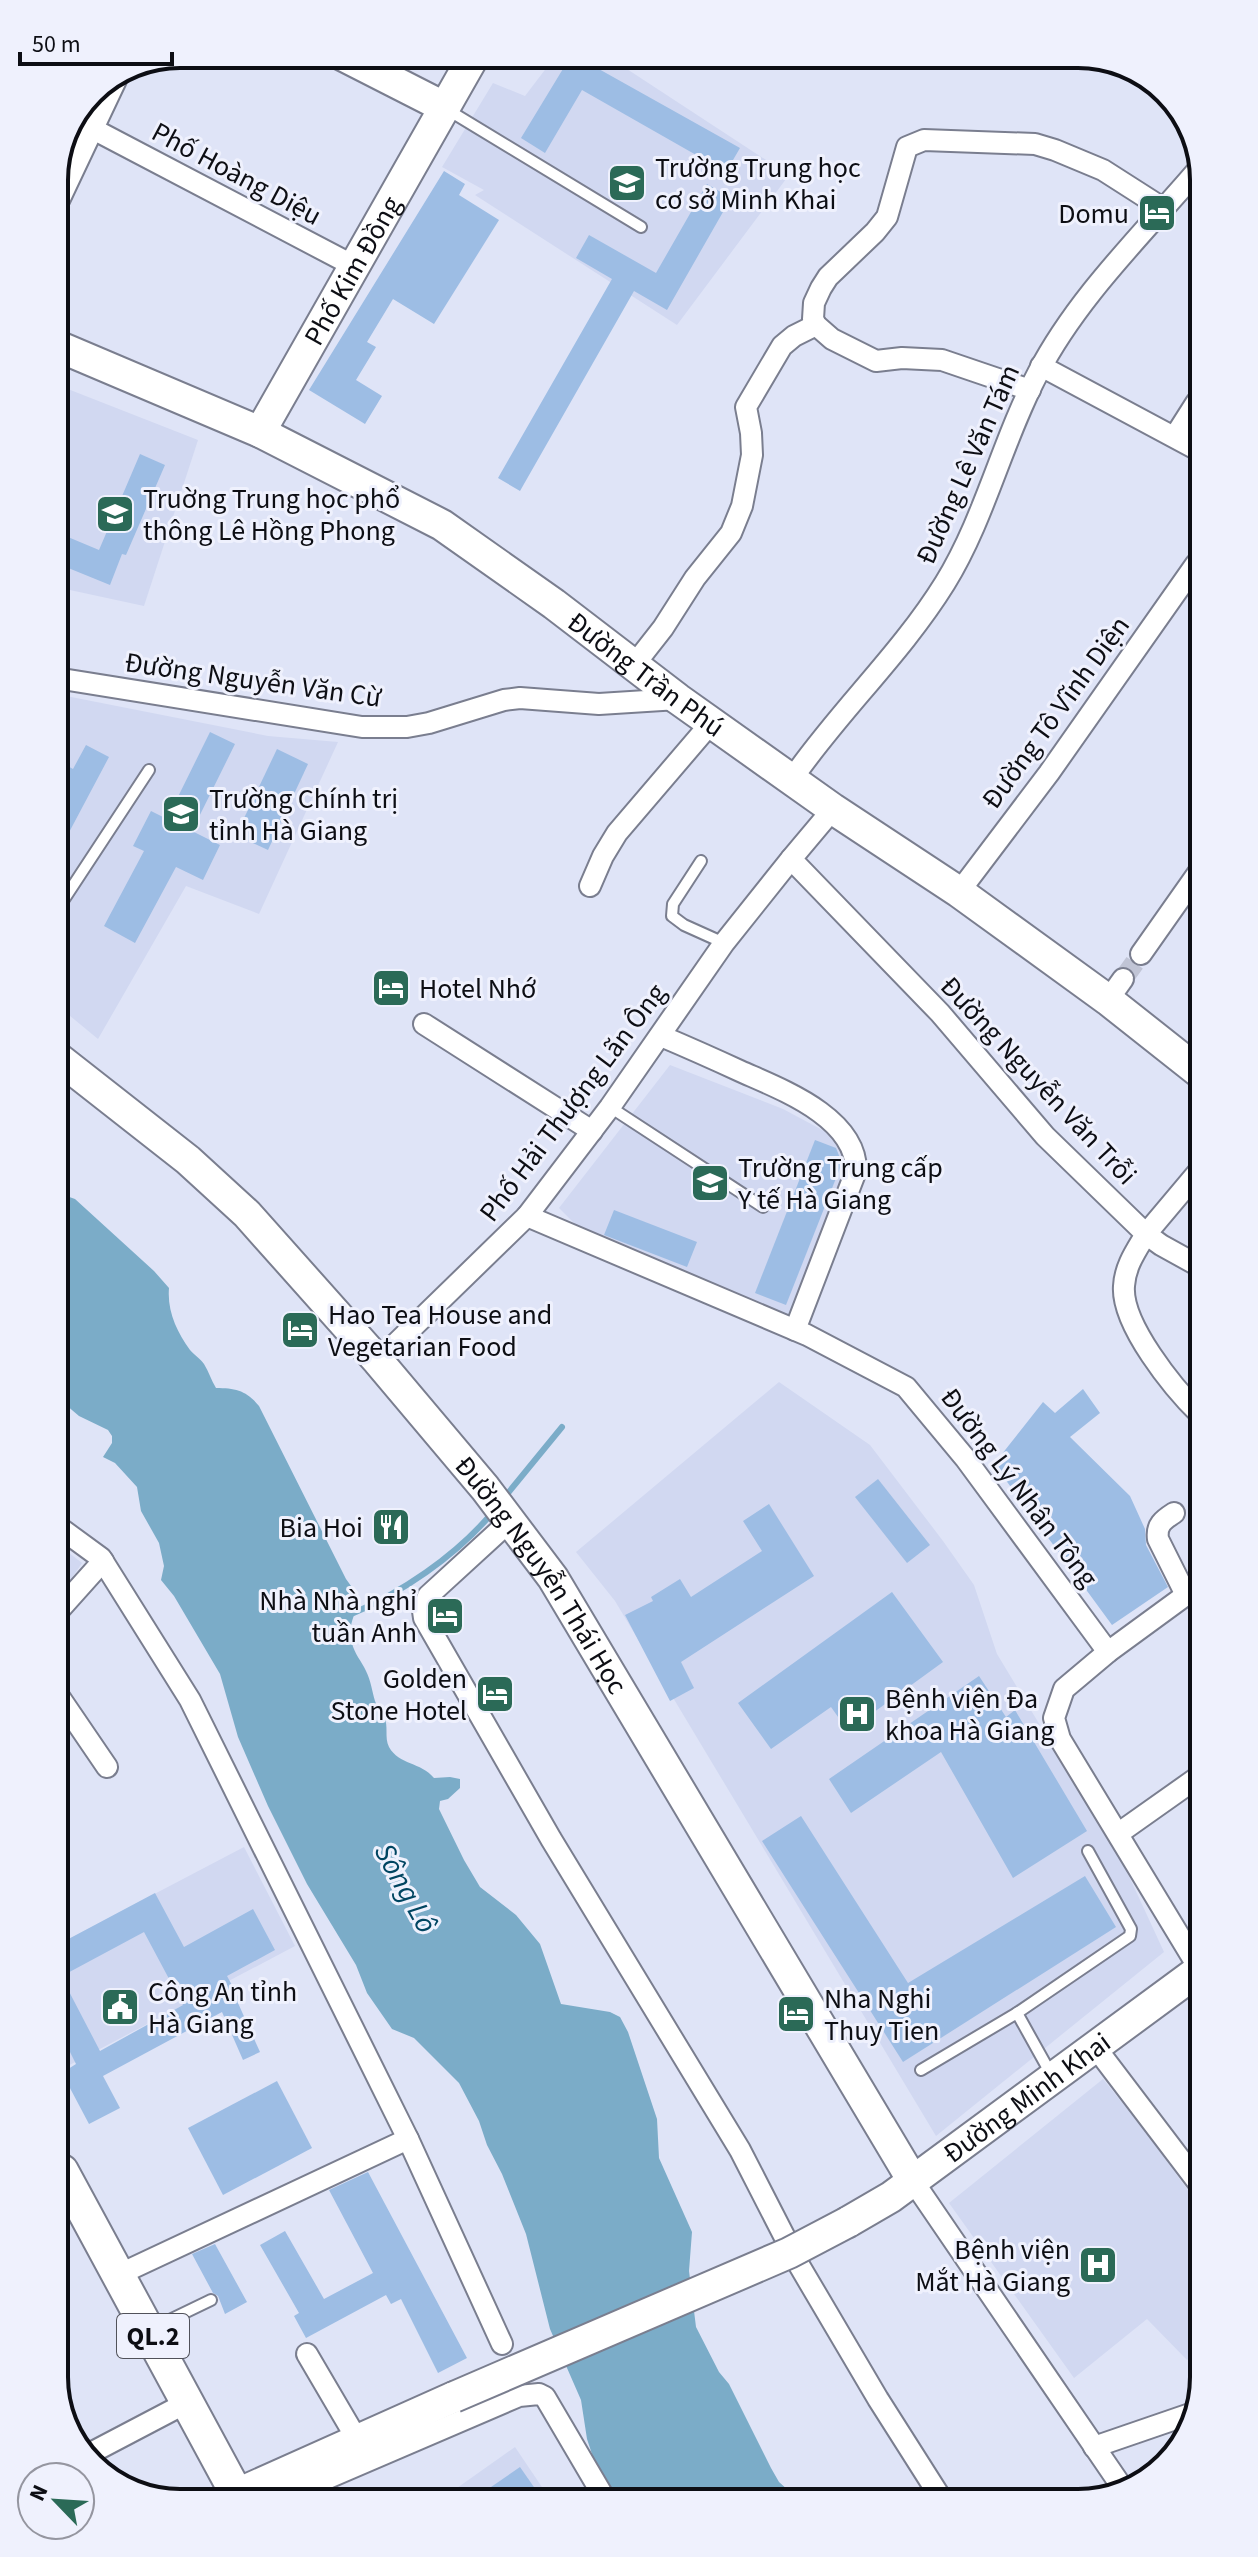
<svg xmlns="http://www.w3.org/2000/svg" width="1258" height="2557" viewBox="0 0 1258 2557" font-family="'Source Sans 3',sans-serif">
<rect width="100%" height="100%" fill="#dfe4f7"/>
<!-- built -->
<g fill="#d1d8f1">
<polygon points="557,54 604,54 789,175 677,325 475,195 484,190 442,167 493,83 525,96"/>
<polygon points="55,384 198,440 144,606 56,587"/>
<polygon points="56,694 268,736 338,742 259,914 186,886 98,1039 58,1006"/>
<polygon points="670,1065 783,1109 843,1141 851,1158 789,1319 589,1238 559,1208"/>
<polygon points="779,1382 870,1445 943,1541 974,1585 997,1654 1122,1861 1164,1952 936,2136 615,1601 576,1552"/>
<polygon points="60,1546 82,1563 60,1595"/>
<polygon points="244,1847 295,1946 62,2069 61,1943"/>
<polygon points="1103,2079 1142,2127 1203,2211 1204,2346 1187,2360 1147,2319 1074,2378 949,2203"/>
<polygon points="515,2447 550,2499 440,2500"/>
</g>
<!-- water -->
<path fill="#7bacc8" d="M58 1193 75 1199 154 1271 169 1288C167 1311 177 1332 190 1350 194 1355 201 1359 204 1364 209 1372 211 1380 216 1388 236 1388 247 1391 259 1406L346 1579C370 1609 344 1615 352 1643 354 1653 362 1662 366 1671 371 1681 372 1691 375 1701 377 1707 382 1711 384 1717 389 1726 384 1737 389 1747 399 1765 421 1762 434 1778L450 1777 460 1779V1788L448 1799 440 1801 439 1809 464 1860 480 1887 516 1915 540 1944 561 2004 610 2012 620 2017 628 2032 657 2119 659 2158 692 2232 689 2271 696 2327 719 2372 729 2384 771 2468 779 2482 789 2491 802 2497 607 2499 587 2439 581 2400 550 2329 526 2234 502 2174 487 2145 479 2121 459 2083 414 2038 392 2029 367 1993 356 1965 307 1884 268 1806 238 1737 220 1674 174 1596 161 1580 164 1566 159 1543 141 1511 137 1487 115 1463 103 1457 112 1443V1436L108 1430 79 1416 59 1399Z"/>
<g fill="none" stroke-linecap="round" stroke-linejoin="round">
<!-- stream -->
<g stroke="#7bacc8" stroke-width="6">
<polyline points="504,1498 562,1427"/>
<path d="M349 1615C400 1594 456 1556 492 1513"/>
</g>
</g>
<!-- building -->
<g fill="#9dbde4">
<polygon points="572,54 740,148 726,172 582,90 545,153 521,138"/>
<polygon points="444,171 465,184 459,195 499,220 434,324 393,299 367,342 376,347 356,380 382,396 365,424 309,390"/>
<polygon points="707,184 731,198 667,310 634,291 520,491 498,478 612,279 576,258 589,235 656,273"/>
<polygon points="140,454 165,465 126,555 122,554 110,585 56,563 56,532 99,550"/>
<polygon points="210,732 235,744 192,831 220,845 203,880 176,867 135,943 104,926 144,851 133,846 151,811 167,819"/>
<polygon points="86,745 109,757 57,855 57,760 73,769"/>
<polygon points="277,749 308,764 268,850 236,835"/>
<polygon points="815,1140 836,1148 842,1163 786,1305 755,1293"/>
<polygon points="614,1210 697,1242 687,1267 604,1235"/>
<polygon points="1083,1389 1100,1413 1070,1437 1130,1496 1145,1529 1146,1545 1168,1587 1112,1625 994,1464 1043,1402 1055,1413"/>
<polygon points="878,1479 930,1545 907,1563 855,1497"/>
<polygon points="769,1504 814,1576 681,1662 694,1688 670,1701 625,1615 653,1601 651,1597 680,1579 691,1597 762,1551 743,1521"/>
<polygon points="892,1592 943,1662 848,1731 831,1707 771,1749 738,1703"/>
<polygon points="979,1676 1006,1717 1015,1710 1087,1831 1013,1878 941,1752 851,1813 829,1779"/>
<polygon points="801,1816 908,1983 1085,1876 1116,1927 903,2062 762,1841"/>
<polygon points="155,1893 184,1947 253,1909 275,1950 227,1976 241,2002 238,2003 260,2052 243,2060 222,2012 103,2076 120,2108 89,2124 62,2073 76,2064 62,2036 62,1978 100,2051 183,2005 144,1932 62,1976 61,1943"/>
<polygon points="277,2081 312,2148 223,2195 188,2128"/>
<polygon points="368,2172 467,2358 438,2373 401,2299 391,2304 386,2295 306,2338 294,2316 299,2313 260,2245 285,2231 324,2299 373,2273 329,2190"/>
<polygon points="215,2244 247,2302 225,2314 218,2296 213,2293 192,2254"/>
<polygon points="520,2467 536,2490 522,2499 472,2500"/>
</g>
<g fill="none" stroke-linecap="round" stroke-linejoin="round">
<!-- street-tunnel -->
<polyline stroke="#c0c4d5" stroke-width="20" stroke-dasharray="20 10" stroke-linecap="butt" points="1123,979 1141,954"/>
<defs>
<g id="lane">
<polyline points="448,110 641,227"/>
<polyline points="701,861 673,904 672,916 684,925 724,943"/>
<polyline points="57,910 149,770"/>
<polyline points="610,1107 763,1207"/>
<polyline points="921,2070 1017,2013"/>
<polyline points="1051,2074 1017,2013 1130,1936 1131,1929 1088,1851"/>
<polyline points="151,2329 211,2300"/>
</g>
<g id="street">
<polyline points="93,129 354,266"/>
<polyline points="54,211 116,80"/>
<polyline points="1041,366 1196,449"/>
<polyline points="1030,390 942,360 902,358 876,361 832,339 816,325 813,319 814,303 821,288 828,277 875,232 887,217 907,147 924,140 1035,144 1055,150 1103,170 1164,209"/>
<polyline points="1175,436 1196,403"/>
<polyline points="634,665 663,628 695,578 731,533 742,506 752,455 751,433 746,407 782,346 794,336 816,325"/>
<polyline points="56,678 362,727 407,727 429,723 504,700 520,698 599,704 678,699"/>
<path d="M792 779C839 711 901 654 945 583 985 518 1002 441 1038 373 1077 298 1140 237 1195 173"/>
<path d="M833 809 791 859 940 1013 1045 1136 1146 1234C1136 1251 1125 1266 1124 1286 1121 1324 1174 1389 1200 1414"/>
<polyline points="590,886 603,856 617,833 711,723"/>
<polyline points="959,892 1049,773 1196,564"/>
<polyline points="1141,954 1198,873"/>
<polyline points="1108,1000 1123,979"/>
<polyline points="424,1024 592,1131"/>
<path d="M661 1036C687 1047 714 1059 740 1071 780 1089 857 1117 856 1171L795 1330"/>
<polyline points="1199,1171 1146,1234 1161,1245 1199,1266"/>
<polyline points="527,1216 807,1335 906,1387 965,1458 1108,1652"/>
<polyline points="378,1361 527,1216 610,1107 724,943 791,859"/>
<path d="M1174 1513C1163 1520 1156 1525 1158 1539L1186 1595"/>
<polyline points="510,1521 428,1596 423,1611 424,1618 551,1839 740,2150 799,2265 878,2399 939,2495"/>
<polyline points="60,1528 101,1558 190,1700 408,2139 502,2344"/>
<polyline points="60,1609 103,1561"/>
<polyline points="60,1698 107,1767"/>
<polyline points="1119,1833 1201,1775"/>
<polyline points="1200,1970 1060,1739 1054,1718 1064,1689 1108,1652 1201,1584"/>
<polyline points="1096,2048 1203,2189"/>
<polyline points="913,2181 1126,2493"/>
<polyline points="120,2274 408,2139"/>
<polyline points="307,2354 358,2441"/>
<polyline points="1094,2447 1193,2413"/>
<polyline points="87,2455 188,2402"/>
<polyline points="272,2502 519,2396 539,2394 545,2397 605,2499"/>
</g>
<g id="secondary">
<polyline points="340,54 444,107"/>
<path id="s1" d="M55 345 260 432 442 525 554 604 678 699 833 809 959 892 1108 1000 1199 1072"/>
<path id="s2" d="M260 432 475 54"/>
<path id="s3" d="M58 1058 188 1160 247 1214 378 1361 485 1488 553 1578 913 2181"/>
<path id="s4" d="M848 2222 891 2197 1202 1968"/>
<polyline points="237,2494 454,2397"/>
</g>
<polyline id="primary" points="62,2171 241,2502"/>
</defs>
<!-- lane casing -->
<use href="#lane" stroke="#7a7e8f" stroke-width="14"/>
<!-- street casing -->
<use href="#street" stroke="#7a7e8f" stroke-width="24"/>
<!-- secondary casing -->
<use href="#secondary" stroke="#7a7e8f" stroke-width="34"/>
<!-- primary casing -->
<use href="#primary" stroke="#7a7e8f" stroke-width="36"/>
<!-- lane -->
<use href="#lane" stroke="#fff" stroke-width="10"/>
<!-- street -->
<use href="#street" stroke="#fff" stroke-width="20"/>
<!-- secondary -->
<use href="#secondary" stroke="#fff" stroke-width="30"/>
<!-- primary -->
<use href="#primary" stroke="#fff" stroke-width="32"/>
<defs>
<polyline id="secondary-bridge" points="454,2397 789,2253 848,2222"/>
</defs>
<!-- secondary-bridge casing -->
<use href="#secondary-bridge" stroke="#7a7e8f" stroke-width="34" stroke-linecap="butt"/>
<!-- secondary-bridge -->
<use href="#secondary-bridge" stroke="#fff" stroke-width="30"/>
</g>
<!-- icons -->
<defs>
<symbol id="school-square" viewBox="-11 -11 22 22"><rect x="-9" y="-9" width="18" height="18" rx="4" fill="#2b6a57" stroke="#eff1fd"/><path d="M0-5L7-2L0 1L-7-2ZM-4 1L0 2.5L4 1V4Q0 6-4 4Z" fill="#fff"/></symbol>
<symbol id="hotel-square" viewBox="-11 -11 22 22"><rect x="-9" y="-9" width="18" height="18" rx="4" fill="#2b6a57" stroke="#eff1fd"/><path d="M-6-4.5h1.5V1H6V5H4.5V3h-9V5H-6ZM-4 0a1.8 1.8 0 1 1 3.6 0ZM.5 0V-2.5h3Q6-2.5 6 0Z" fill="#fff"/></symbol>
<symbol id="university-square" viewBox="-11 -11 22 22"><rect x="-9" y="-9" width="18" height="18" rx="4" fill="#2b6a57" stroke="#eff1fd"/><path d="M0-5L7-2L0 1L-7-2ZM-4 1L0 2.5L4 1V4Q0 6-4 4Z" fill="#fff"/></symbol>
<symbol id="restaurant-square" viewBox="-11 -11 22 22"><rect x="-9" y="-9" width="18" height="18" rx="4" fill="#2b6a57" stroke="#eff1fd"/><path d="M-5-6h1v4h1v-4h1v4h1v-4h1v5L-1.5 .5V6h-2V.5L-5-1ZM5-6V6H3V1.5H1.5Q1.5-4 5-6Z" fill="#fff"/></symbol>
<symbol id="hospital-square" viewBox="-11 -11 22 22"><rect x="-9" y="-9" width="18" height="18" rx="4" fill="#2b6a57" stroke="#eff1fd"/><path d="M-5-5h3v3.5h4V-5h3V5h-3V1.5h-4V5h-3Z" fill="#fff"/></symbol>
<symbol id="civic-square" viewBox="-11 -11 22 22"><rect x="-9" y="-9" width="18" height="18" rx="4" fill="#2b6a57" stroke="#eff1fd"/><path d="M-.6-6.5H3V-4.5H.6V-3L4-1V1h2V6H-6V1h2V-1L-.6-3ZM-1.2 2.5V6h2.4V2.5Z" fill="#fff"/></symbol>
</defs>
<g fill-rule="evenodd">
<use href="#school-square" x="605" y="161" width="44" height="44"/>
<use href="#hotel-square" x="1135" y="191" width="44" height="44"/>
<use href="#school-square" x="93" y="492" width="44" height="44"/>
<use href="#university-square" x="159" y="792" width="44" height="44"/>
<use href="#hotel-square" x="369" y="966" width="44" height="44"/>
<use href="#university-square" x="688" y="1161" width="44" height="44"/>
<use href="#hotel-square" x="278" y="1308" width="44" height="44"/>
<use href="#restaurant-square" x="369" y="1505" width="44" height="44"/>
<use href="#hotel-square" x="423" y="1594" width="44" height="44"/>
<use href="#hotel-square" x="473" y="1672" width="44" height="44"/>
<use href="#hospital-square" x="835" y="1692" width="44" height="44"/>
<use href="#civic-square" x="98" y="1985" width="44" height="44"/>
<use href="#hotel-square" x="774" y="1992" width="44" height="44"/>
<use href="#hospital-square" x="1076" y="2243" width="44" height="44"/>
</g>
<g text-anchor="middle" stroke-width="6" stroke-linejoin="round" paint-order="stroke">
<!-- shield labels -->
<rect fill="#eff1fd" stroke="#51525a" stroke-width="2" x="117" y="2314" width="72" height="44" rx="6"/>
<g font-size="26" font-weight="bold" fill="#0d0e14">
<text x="153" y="2345">QL.2</text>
</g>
<!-- poi labels -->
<g font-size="28" fill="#0d0e14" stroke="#eff1fd" text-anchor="start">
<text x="655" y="177">Trường Trung học<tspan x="655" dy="32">cơ sở Minh Khai</tspan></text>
<text x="1129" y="223" text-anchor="end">Domu</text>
<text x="143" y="508">Truờng Trung học phổ<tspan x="143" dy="32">thông Lê Hồng Phong</tspan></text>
<text x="209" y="808">Trường Chính trị<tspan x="209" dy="32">tỉnh Hà Giang</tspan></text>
<text x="419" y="998">Hotel Nhớ</text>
<text x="738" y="1177">Trường Trung cấp<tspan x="738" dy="32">Y tế Hà Giang</tspan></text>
<text x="328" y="1324">Hao Tea House and<tspan x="328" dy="32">Vegetarian Food</tspan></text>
<text x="363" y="1537" text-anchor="end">Bia Hoi</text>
<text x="417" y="1610" text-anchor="end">Nhà Nhà nghỉ<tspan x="417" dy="32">tuần Anh</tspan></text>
<text x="467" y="1688" text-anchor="end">Golden<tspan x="467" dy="32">Stone Hotel</tspan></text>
<text x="885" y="1708">Bệnh viện Đa<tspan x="885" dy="32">khoa Hà Giang</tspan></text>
<text x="148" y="2001">Công An tỉnh<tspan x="148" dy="32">Hà Giang</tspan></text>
<text x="824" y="2008">Nha Nghi<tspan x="824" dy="32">Thuy Tien</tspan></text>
<text x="1070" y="2259" text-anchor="end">Bệnh viện<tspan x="1070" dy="32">Mắt Hà Giang</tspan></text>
</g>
<!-- street labels -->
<g font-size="28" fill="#0d0e14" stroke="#eff1fd">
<text transform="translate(237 173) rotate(28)" y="10">Phố Hoàng Diệu</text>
<text dy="10" stroke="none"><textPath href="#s2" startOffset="186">Phố Kim Đồng</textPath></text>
<text transform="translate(967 464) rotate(-66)" y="10">Đường Lê Văn Tám</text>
<text dy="10" stroke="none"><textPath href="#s1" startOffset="680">Đường Trần Phú</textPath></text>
<text transform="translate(253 679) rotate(8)" y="10">Đường Nguyễn Văn Cừ</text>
<text transform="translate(1055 712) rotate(-54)" y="10">Đường Tô Vĩnh Diện</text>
<text transform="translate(1039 1080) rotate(47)" y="10">Đường Nguyễn Văn Trỗi</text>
<text transform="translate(572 1102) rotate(-53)" y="10">Phố Hải Thượng Lãn Ông</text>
<text transform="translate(1020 1487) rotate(53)" y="10">Đường Lý Nhân Tông</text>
<text dy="10" stroke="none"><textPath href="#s3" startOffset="712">Đường Nguyễn Thái Học</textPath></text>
<text dy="10" stroke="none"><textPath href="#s4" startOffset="218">Đường Minh Khai</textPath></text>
</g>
<!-- water labels -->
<g font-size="30" font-style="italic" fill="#004561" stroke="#eff1fd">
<text transform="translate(406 1888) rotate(61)" y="10">Sông Lô</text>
</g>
</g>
<!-- crop -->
<path d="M0 0H1258V2557H0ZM180 68H1078A112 112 0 0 1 1190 180V2377A112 112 0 0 1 1078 2489H180A112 112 0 0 1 68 2377V180A112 112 0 0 1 180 68Z" fill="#eff1fd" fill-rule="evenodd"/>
<path fill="none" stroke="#0d0e14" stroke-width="4" d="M180 68H1078A112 112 0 0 1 1190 180V2377A112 112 0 0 1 1078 2489H180A112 112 0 0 1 68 2377V180A112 112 0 0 1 180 68Z"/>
<!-- north arrow -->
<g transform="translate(56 2501) rotate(295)"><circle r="38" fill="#eff1fd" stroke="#9596a0" stroke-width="2"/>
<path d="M0-6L14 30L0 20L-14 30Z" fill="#2b6a57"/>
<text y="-12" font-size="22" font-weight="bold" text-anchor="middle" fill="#0d0e14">N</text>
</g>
<!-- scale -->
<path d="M20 52v12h152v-12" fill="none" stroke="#0d0e14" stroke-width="4"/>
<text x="32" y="52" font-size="24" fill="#0d0e14" stroke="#eff1fd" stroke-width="6" paint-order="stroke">50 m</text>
</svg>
